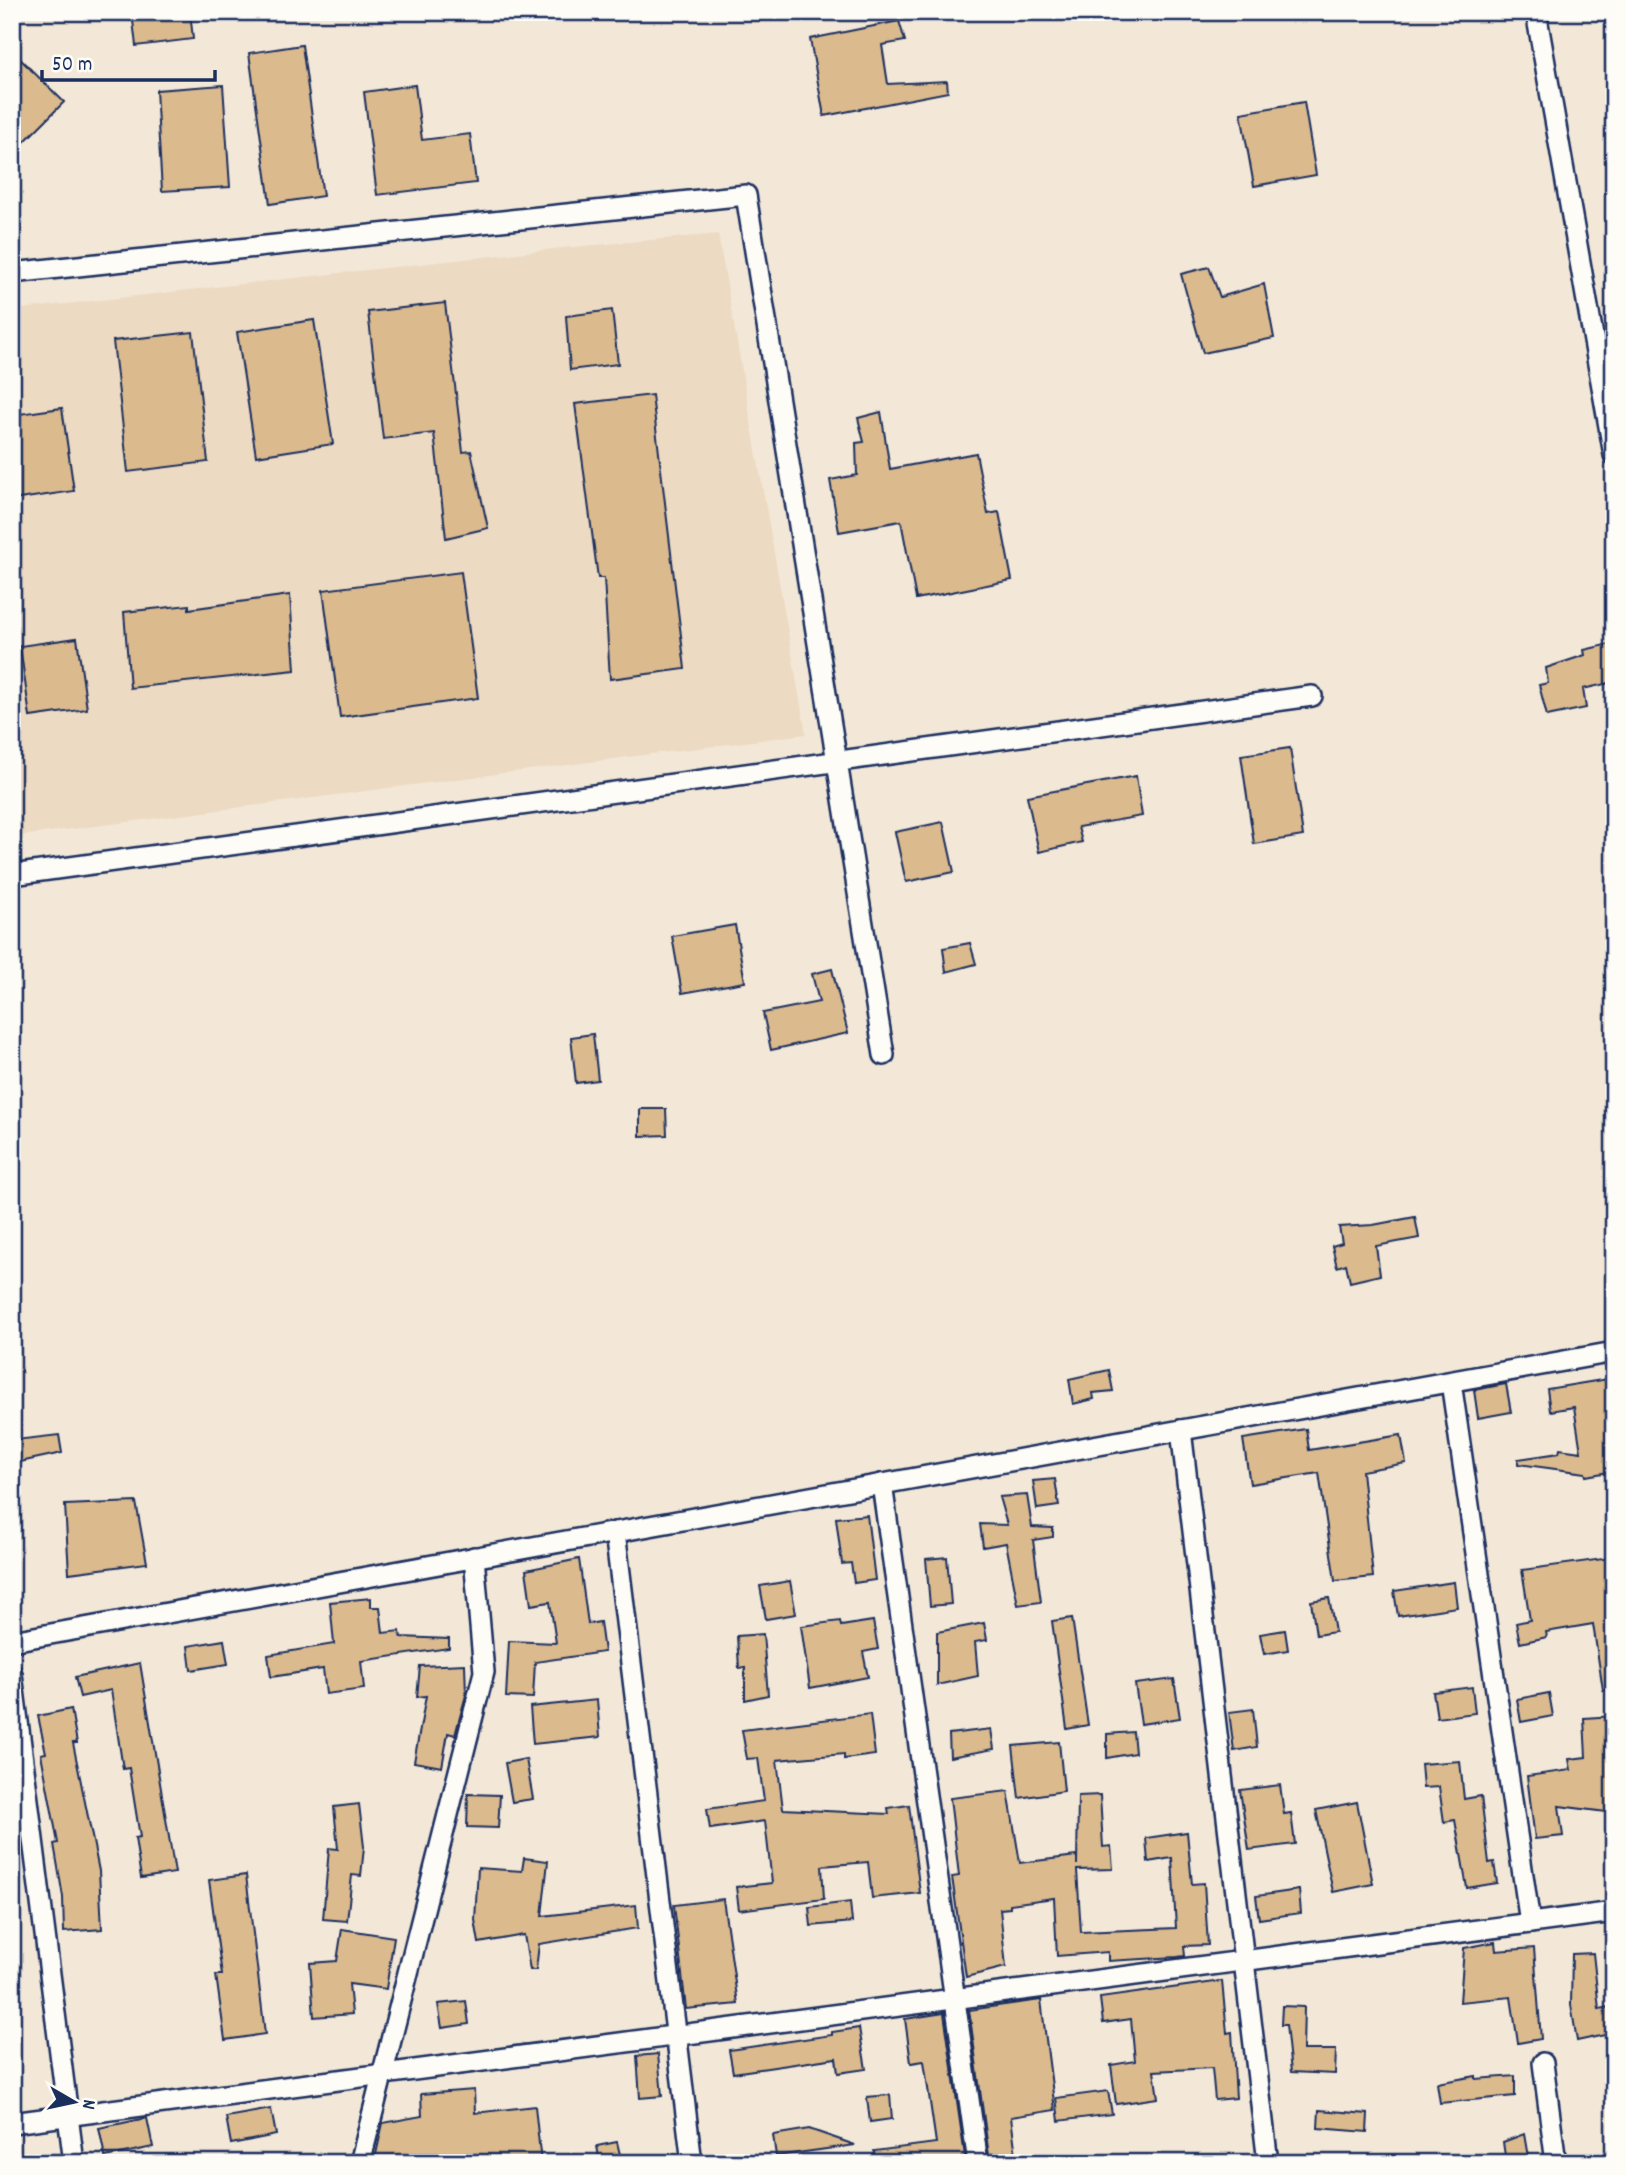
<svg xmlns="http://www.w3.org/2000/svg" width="1626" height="2175" viewBox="0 0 1626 2175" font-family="Dekko,sans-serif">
<rect width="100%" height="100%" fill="#f3e8d8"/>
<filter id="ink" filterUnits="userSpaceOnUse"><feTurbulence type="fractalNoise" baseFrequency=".0143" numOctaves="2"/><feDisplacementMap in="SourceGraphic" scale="14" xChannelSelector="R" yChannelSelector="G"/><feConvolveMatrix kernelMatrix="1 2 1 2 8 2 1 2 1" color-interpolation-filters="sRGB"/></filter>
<g filter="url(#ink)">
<!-- built -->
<polygon fill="#ecdac2" points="718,234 806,734 12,837 12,310 562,248"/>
<!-- building -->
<g fill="#dbba8e" stroke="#1b2f5e" stroke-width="2">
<polygon points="132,12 190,12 193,39 136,46"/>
<polygon points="899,21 905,41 882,45 888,84 947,81 948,92 824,116 810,39"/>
<polygon points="302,45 323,196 270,204 249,53"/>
<polygon points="12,51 64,102 12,154"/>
<polygon points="223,85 230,187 162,191 156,90"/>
<polygon points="415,85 422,140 470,134 476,183 377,195 364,92"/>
<polygon points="1304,102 1316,175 1254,186 1241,113"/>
<polygon points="1209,267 1220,297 1264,284 1274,338 1203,353 1181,274"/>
<polygon points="445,303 463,452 471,451 488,528 446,538 434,433 383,439 368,312"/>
<polygon points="612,310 618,364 570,370 566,316"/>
<polygon points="314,320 333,444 256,456 237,332"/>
<polygon points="193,332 208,462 128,472 113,341"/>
<polygon points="652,395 685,669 610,679 604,578 598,578 575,404"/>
<polygon points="62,408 74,491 12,500 12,415"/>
<polygon points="881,412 890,469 976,453 988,514 999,512 1012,580 916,599 901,521 839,532 830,480 857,475 856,443 864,442 858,418"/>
<polygon points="461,572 478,698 340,717 323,590"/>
<polygon points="290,595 295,670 130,688 124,612 189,605 189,609"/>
<polygon points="77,638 87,709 30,717 20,646"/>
<polygon points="1614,643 1614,682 1583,689 1586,708 1547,716 1539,685 1548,683 1546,668 1585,655 1584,650"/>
<polygon points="1290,748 1303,836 1254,844 1241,755"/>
<polygon points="1136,776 1142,816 1078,827 1082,842 1039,852 1027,796"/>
<polygon points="943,822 954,872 906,882 895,832"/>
<polygon points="735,925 745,982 682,993 672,936"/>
<polygon points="970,943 976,964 946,972 943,948"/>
<polygon points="832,969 848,1033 771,1050 763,1013 819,1002 812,974"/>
<polygon points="593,1034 598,1080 576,1083 571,1037"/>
<polygon points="640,1109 666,1109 667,1135 640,1136"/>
<polygon points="1415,1217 1419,1238 1376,1246 1380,1275 1350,1282 1346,1264 1337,1267 1332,1246 1342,1243 1339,1227 1373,1225"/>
<polygon points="1109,1370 1113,1391 1093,1393 1094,1399 1073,1404 1069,1379"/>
<polygon points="1614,1378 1614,1471 1586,1476 1585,1473 1518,1464 1518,1459 1559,1453 1560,1449 1581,1452 1574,1407 1550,1411 1547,1389"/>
<polygon points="1506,1384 1511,1412 1478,1418 1474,1390"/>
<polygon points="1306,1429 1309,1450 1401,1435 1406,1463 1362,1471 1373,1577 1335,1581 1319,1473 1250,1484 1243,1439"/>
<polygon points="59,1435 62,1453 20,1462 15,1440"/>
<polygon points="1055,1479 1059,1506 1037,1509 1033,1481"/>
<polygon points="1027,1495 1032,1527 1053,1528 1053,1537 1033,1540 1041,1602 1018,1605 1006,1543 983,1547 980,1524 1007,1525 999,1497"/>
<polygon points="136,1502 147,1563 69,1573 65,1505"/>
<polygon points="867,1515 875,1580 854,1583 851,1563 842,1564 836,1518"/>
<polygon points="947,1557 951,1604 930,1606 926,1559"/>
<polygon points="1610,1558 1614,1583 1614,1689 1603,1690 1593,1624 1546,1632 1547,1637 1520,1643 1516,1623 1530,1620 1522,1570"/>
<polygon points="579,1559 588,1624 600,1622 604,1652 535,1662 533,1698 506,1697 509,1641 556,1643 550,1602 531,1605 526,1570"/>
<polygon points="790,1581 796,1614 766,1619 760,1586"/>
<polygon points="1454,1582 1457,1607 1398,1616 1394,1591"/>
<polygon points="371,1598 371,1607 380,1607 383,1633 400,1631 401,1637 449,1639 449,1648 361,1661 364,1689 326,1694 323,1669 271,1677 268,1655 334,1644 330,1602"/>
<polygon points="1329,1598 1335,1632 1316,1635 1311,1601"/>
<polygon points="1072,1618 1088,1725 1067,1729 1052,1621"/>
<polygon points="840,1621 841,1626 873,1621 878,1649 863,1652 868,1677 810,1688 801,1626"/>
<polygon points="984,1623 987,1640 975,1642 978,1676 937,1685 937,1632"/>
<polygon points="1285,1630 1288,1650 1264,1654 1260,1634"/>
<polygon points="763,1634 768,1695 745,1700 745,1667 739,1668 737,1636"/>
<polygon points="224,1640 228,1664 191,1670 188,1646"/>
<polygon points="140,1663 175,1873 141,1878 135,1838 140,1837 129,1768 123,1769 111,1690 80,1697 75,1677"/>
<polygon points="465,1664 466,1695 455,1735 448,1733 442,1767 414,1762 426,1696 417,1697 420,1666"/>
<polygon points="1174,1679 1180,1718 1141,1724 1135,1684"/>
<polygon points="1472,1687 1475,1713 1437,1718 1433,1692"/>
<polygon points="1549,1693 1553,1716 1521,1722 1517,1699"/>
<polygon points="597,1700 600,1737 533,1744 530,1707"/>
<polygon points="71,1709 77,1743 73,1743 99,1871 102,1929 64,1932 63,1897 54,1844 58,1843 41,1754 46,1753 38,1716"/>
<polygon points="1253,1709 1257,1747 1234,1751 1229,1712"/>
<polygon points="870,1714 875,1755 844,1759 844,1754 777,1760 783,1809 889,1814 888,1808 909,1805 920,1893 872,1898 868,1862 822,1866 824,1899 739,1910 736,1887 772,1883 765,1821 710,1829 707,1809 764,1801 758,1758 747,1759 742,1730"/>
<polygon points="1614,1716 1614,1813 1559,1806 1563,1836 1535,1839 1527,1776 1571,1770 1569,1759 1586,1757 1584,1718"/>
<polygon points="991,1729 994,1749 950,1757 949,1734"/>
<polygon points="1133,1732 1135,1753 1107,1758 1107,1734"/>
<polygon points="1059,1742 1064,1791 1019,1798 1013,1746"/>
<polygon points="526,1759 533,1799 512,1802 505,1763"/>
<polygon points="1460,1761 1464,1799 1481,1796 1489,1863 1494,1862 1497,1883 1467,1888 1455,1820 1444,1822 1439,1787 1423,1788 1421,1764"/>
<polygon points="1280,1785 1284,1814 1291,1813 1295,1844 1249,1850 1240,1790"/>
<polygon points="1008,1791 1020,1863 1077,1856 1077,1865 1078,1796 1100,1795 1103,1847 1111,1846 1113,1869 1077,1870 1081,1932 1176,1928 1172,1858 1148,1862 1146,1838 1187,1832 1192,1884 1204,1883 1208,1945 1184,1946 1185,1956 1177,1957 1108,1961 1108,1952 1057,1956 1054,1898 1010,1904 1010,1908 1000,1909 1006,1967 966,1977 952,1877 959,1876 950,1798"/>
<polygon points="468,1794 500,1795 498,1828 467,1827"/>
<polygon points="1357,1802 1373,1884 1333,1892 1316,1810"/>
<polygon points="359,1804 364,1847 361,1876 352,1875 347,1921 323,1919 329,1848 338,1849 334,1807"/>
<polygon points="524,1858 548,1861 542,1916 636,1905 638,1928 539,1944 536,1970 530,1970 524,1935 479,1943 475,1920 478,1868 522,1871"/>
<polygon points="246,1875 265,2034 225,2040 216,1975 222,1975 209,1880"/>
<polygon points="1299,1890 1301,1913 1259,1919 1256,1896"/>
<polygon points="723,1899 738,2004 686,2009 674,1905"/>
<polygon points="850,1902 852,1922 811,1926 809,1907"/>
<polygon points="342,1929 394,1937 386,1989 349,1984 352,2014 314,2017 310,1963 337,1961"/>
<polygon points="1495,1942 1496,1951 1534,1948 1541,2039 1518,2043 1511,1997 1460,2002 1464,1948"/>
<polygon points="1593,1953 1599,2009 1614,2006 1614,2033 1577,2041 1571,2005 1572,1954"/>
<polygon points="1222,1981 1227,2033 1232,2032 1236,2098 1215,2100 1212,2068 1154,2071 1158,2098 1116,2104 1111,2065 1135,2061 1131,2019 1103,2023 1100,1998"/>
<polygon points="1041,2000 1055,2110 1011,2117 1017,2163 990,2163 969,2010"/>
<polygon points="466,2001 469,2024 442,2028 438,2004"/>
<polygon points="1282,2006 1304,2007 1303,2050 1336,2050 1335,2074 1291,2072 1286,2025 1281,2025"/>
<polygon points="944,2013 966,2163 875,2163 874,2151 936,2143 924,2061 911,2063 905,2019"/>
<polygon points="859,2028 866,2069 838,2073 836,2058 733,2073 729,2050 832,2035 832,2032"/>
<polygon points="658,2054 662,2096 640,2098 637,2056"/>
<polygon points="1476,2076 1476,2079 1515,2076 1515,2096 1440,2103 1437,2083"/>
<polygon points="474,2090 475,2113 535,2106 541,2163 453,2163 453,2158 374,2163 383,2123 422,2116 421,2094"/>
<polygon points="1108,2091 1112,2114 1059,2121 1056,2098"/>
<polygon points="890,2095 892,2119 870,2122 867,2097"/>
<polygon points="271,2109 276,2135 231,2144 226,2117"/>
<polygon points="1319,2110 1368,2114 1367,2132 1318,2128"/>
<polygon points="147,2118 153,2147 105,2157 99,2128"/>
<polygon points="809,2129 855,2145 776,2156 773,2135"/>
<polygon points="1524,2134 1529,2163 1506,2163 1503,2142"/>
<polygon points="617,2142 622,2163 600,2163 597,2146"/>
</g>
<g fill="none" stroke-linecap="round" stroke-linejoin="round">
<defs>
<g id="minor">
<polyline points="1536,12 1614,455"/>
<polyline points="12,273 746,195 884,1055"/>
<polyline points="12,875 1312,696"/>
<polyline points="1451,1382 1530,1923"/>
<polyline points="1181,1430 1268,2163"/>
<polyline points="882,1484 978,2163"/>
<polyline points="615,1532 692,2163"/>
<polyline points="12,1641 1614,1352"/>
<polyline points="12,1674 74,2163"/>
<polyline points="1543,2063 1556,2163"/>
<polyline points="12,2123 1614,1912"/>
<polyline points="360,2163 484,1672 474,1557"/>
</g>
</defs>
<!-- minor casing -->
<use href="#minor" stroke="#1b2f5e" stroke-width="24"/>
<!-- minor -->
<use href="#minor" stroke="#fdfcf7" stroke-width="19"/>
</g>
</g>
<!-- margin -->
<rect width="1626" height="2175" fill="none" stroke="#fdfcf7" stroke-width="42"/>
<rect x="21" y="21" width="1584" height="2133" fill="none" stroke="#1b2f5e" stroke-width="2.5" filter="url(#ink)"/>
<!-- north arrow -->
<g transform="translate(74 2102) rotate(99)" stroke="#fdfcf7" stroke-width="5" paint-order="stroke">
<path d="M0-5L12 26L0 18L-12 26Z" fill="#1b2f5e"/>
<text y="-10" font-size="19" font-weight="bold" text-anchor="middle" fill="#1b2f5e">N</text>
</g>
<!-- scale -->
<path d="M42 70v10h173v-10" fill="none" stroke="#1b2f5e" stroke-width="3.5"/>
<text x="52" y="70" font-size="21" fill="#1b2f5e" stroke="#fdfcf7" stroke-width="5" paint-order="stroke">50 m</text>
</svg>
